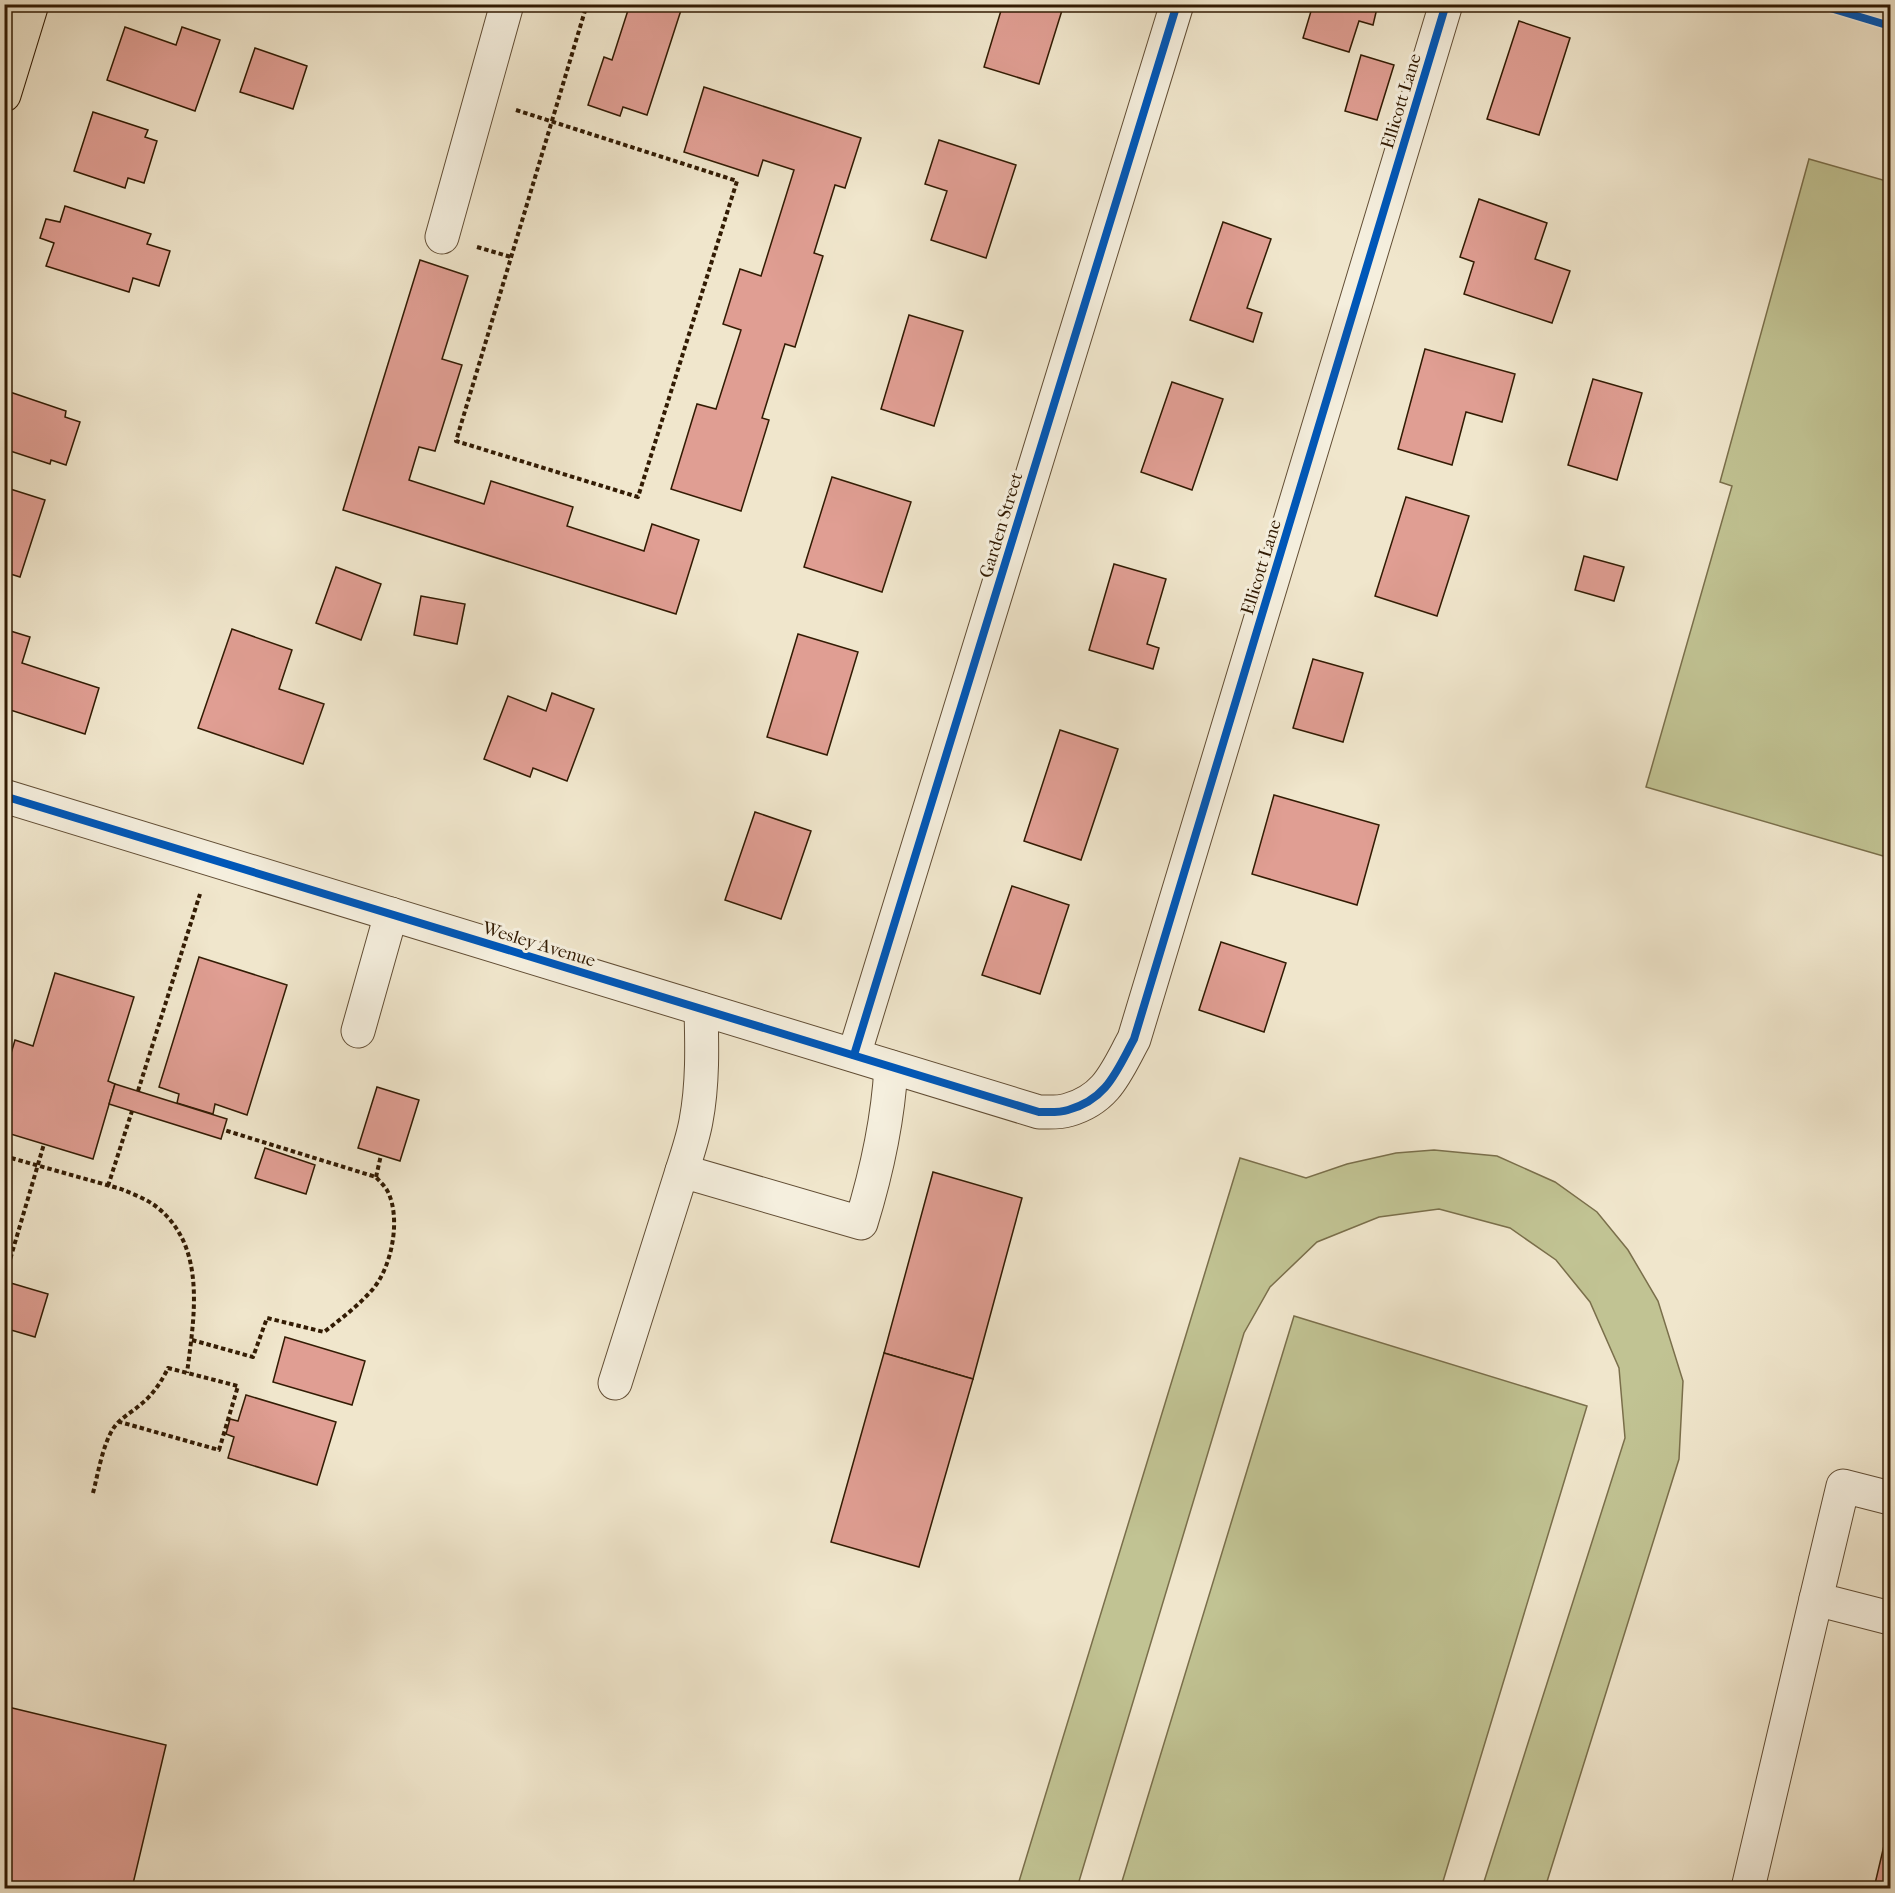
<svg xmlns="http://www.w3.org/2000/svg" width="1895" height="1893" viewBox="0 0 1895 1893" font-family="'IM FELL French Canon',serif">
<rect width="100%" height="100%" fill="#f0e6cc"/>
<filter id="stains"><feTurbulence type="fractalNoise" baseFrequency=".00333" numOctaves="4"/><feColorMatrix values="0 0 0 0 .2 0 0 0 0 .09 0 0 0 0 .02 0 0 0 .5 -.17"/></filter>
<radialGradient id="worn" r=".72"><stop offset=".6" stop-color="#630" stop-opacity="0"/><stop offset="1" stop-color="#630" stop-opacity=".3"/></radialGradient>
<!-- green -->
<g fill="#c1c393" stroke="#7a6f4b" stroke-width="1.5">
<polygon points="1809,159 1890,182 1890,858 1646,787 1732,486 1720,482"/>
<polygon points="1434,1150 1497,1156 1555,1182 1597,1212 1628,1250 1658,1301 1683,1381 1679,1459 1545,1888 1482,1888 1625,1438 1619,1368 1590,1302 1556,1260 1510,1228 1439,1209 1379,1217 1317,1242 1270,1287 1244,1333 1077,1888 1017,1888 1240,1158 1306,1178 1347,1164 1396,1153"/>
<polygon points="1294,1316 1587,1406 1441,1888 1120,1888"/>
</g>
<!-- building -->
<g fill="#e09e93" stroke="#321b03" stroke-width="1.5">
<polygon points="630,4 683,4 647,115 623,107 620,116 588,105 604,57 612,60"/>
<polygon points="1003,4 1064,4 1039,84 984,67"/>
<polygon points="1301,4 1378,4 1373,25 1359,21 1349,52 1303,38 1312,8"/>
<polygon points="1519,21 1570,38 1539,135 1487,119"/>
<polygon points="125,27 176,45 182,27 220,40 195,111 107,80"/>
<polygon points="255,48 307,66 293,109 240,92"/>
<polygon points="1361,55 1394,65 1377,120 1345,111"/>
<polygon points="704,87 861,138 845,188 835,185 814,253 823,256 795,347 785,344 762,418 769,420 741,511 671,489 697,404 716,409 741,330 723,324 740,269 761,276 794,170 763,160 758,176 684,152"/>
<polygon points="93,112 148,130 145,137 157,141 144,183 128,178 125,188 74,171"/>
<polygon points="939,140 1016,165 986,258 931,240 947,191 925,184"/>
<polygon points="1479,199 1547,223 1535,259 1570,271 1552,323 1464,294 1474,262 1460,257"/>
<polygon points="65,206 151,234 147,244 170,251 159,286 133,278 129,292 46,266 54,243 40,238 46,219 60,222"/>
<polygon points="1223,222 1271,239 1247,308 1262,313 1253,342 1190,320"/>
<polygon points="420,260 468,276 442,359 462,365 435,451 419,447 409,480 484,504 491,481 573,507 567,526 644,551 652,524 699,540 676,614 343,510"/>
<polygon points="909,315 963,331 934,426 881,409"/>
<polygon points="1425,349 1515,374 1502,422 1466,412 1452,465 1398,449"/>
<polygon points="1593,379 1642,393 1617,480 1568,465"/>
<polygon points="1172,382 1223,399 1192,490 1141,472"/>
<polygon points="4,390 66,411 65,417 80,422 66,465 51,460 50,464 4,449"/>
<polygon points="832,477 911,502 882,592 804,567"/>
<polygon points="4,487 45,500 20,577 4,572"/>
<polygon points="1406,497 1469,516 1437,616 1375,596"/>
<polygon points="1584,556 1624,567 1614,601 1575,590"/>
<polygon points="1114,564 1166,579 1147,644 1159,648 1153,669 1089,650"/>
<polygon points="336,567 381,584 361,640 316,623"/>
<polygon points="421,596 465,604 457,644 414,635"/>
<polygon points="4,629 30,637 22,663 99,688 85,734 4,708"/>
<polygon points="232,629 292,650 279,689 324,704 303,764 198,728"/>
<polygon points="798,634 858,652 827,755 767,737"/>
<polygon points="1313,659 1363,673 1343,742 1293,728"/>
<polygon points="552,693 594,709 567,781 533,768 530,777 484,759 508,696 546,711"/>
<polygon points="1060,730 1118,749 1081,860 1024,841"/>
<polygon points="1274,795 1379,825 1357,905 1252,874"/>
<polygon points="755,812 811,831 781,919 725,900"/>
<polygon points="1012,886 1069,905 1040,994 982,975"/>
<polygon points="1221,942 1286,963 1264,1032 1199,1010"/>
<polygon points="199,957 287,985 247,1115 215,1104 213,1114 177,1103 179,1094 159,1087"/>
<polygon points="55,973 134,997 108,1081 115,1084 93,1159 4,1132 4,1077 15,1040 33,1046"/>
<polygon points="115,1084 227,1119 221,1139 109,1104"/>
<polygon points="377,1087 419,1100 400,1161 358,1148"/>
<polygon points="265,1148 315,1165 306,1194 255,1178"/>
<polygon points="933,1172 1022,1198 973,1379 884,1353"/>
<polygon points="4,1281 48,1294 35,1337 4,1328"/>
<polygon points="285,1337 365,1361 352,1405 273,1382"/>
<polygon points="884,1353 973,1379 919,1567 831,1542"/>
<polygon points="246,1395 336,1422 317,1485 228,1458 234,1437 226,1434 230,1419 238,1421"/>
<polygon points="4,1706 166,1745 132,1888 4,1888"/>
<polygon points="1890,1820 1890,1888 1874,1888"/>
</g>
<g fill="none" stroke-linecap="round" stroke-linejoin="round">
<defs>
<g id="minor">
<polyline points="442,237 507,4"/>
<path d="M4 796 1039 1112C1048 1112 1059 1113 1068 1110 1107 1099 1116 1072 1134 1039L1446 4"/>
<polyline points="358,1031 391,914"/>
<polyline points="854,1055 1177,4"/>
<path d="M682 1171C687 1155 693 1138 696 1121 703 1084 702 1046 701 1009"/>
<path d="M615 1383 682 1171 861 1223C877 1171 888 1121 891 1067"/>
<polyline points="1890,1498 1843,1486 1816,1599 1890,1618"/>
<polyline points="1748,1888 1816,1599"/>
</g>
<polyline id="major" points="4,95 32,4"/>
</defs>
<!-- minor casing -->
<use href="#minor" stroke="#624e35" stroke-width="35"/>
<!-- major casing -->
<use href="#major" stroke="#321b03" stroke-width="35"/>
<!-- path -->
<g stroke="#321b03" stroke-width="4" stroke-dasharray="4.5 3" stroke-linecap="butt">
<polyline points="516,110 737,181 638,497 456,441 587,4"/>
<polyline points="477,247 511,257"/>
<polyline points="4,1069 7,1070"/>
<polyline points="138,1091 200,894"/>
<path d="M4 1156 121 1189C133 1194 147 1199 158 1208 207 1248 194 1318 187 1373"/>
<polyline points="376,1177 381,1155"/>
<polyline points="108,1186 132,1111"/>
<polyline points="4,1280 44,1144"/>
<path d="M192 1340 253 1357 267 1318 324 1332C341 1319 359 1305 373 1289 392 1266 401 1219 388 1192 385 1186 380 1182 376 1177L224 1130"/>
<path d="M93 1493C98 1474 103 1442 115 1426 121 1418 132 1412 140 1405 152 1396 162 1381 168 1368L238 1386 219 1450 120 1422"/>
</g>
<!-- minor -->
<use href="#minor" stroke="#f5efde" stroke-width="33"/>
<!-- major -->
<use href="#major" stroke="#f0e6cc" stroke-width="33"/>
<defs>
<g id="cycleway">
<polyline points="1817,4 1890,26"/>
<path d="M4 796 1039 1112C1048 1112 1059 1113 1068 1110 1107 1099 1116 1072 1134 1039L1446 4"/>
<polyline points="854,1055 1177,4"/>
</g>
</defs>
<!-- cycleway casing -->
<use href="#cycleway" stroke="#f5efde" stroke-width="11"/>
<!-- cycleway -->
<use href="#cycleway" stroke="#0057b8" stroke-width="8"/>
</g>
<g text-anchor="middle" stroke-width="6" stroke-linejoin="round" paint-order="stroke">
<!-- street labels -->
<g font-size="18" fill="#321b03" stroke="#f5efde">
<text transform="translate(1401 101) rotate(-73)" y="6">Ellicott Lane</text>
<text transform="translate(1001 525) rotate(-73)" y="6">Garden Street</text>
<text transform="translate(1261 567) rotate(-73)" y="6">Ellicott Lane</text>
<text transform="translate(539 944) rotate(17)" y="6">Wesley Avenue</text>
</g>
</g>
<!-- margin -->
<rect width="1895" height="1893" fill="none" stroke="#f0e6cc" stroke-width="24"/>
<rect x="6" y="6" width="1883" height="1881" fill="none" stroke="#321b03" stroke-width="3"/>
<rect x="12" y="12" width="1871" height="1869" fill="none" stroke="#321b03" stroke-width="1.5"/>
<rect width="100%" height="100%" filter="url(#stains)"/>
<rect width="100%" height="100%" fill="url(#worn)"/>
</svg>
